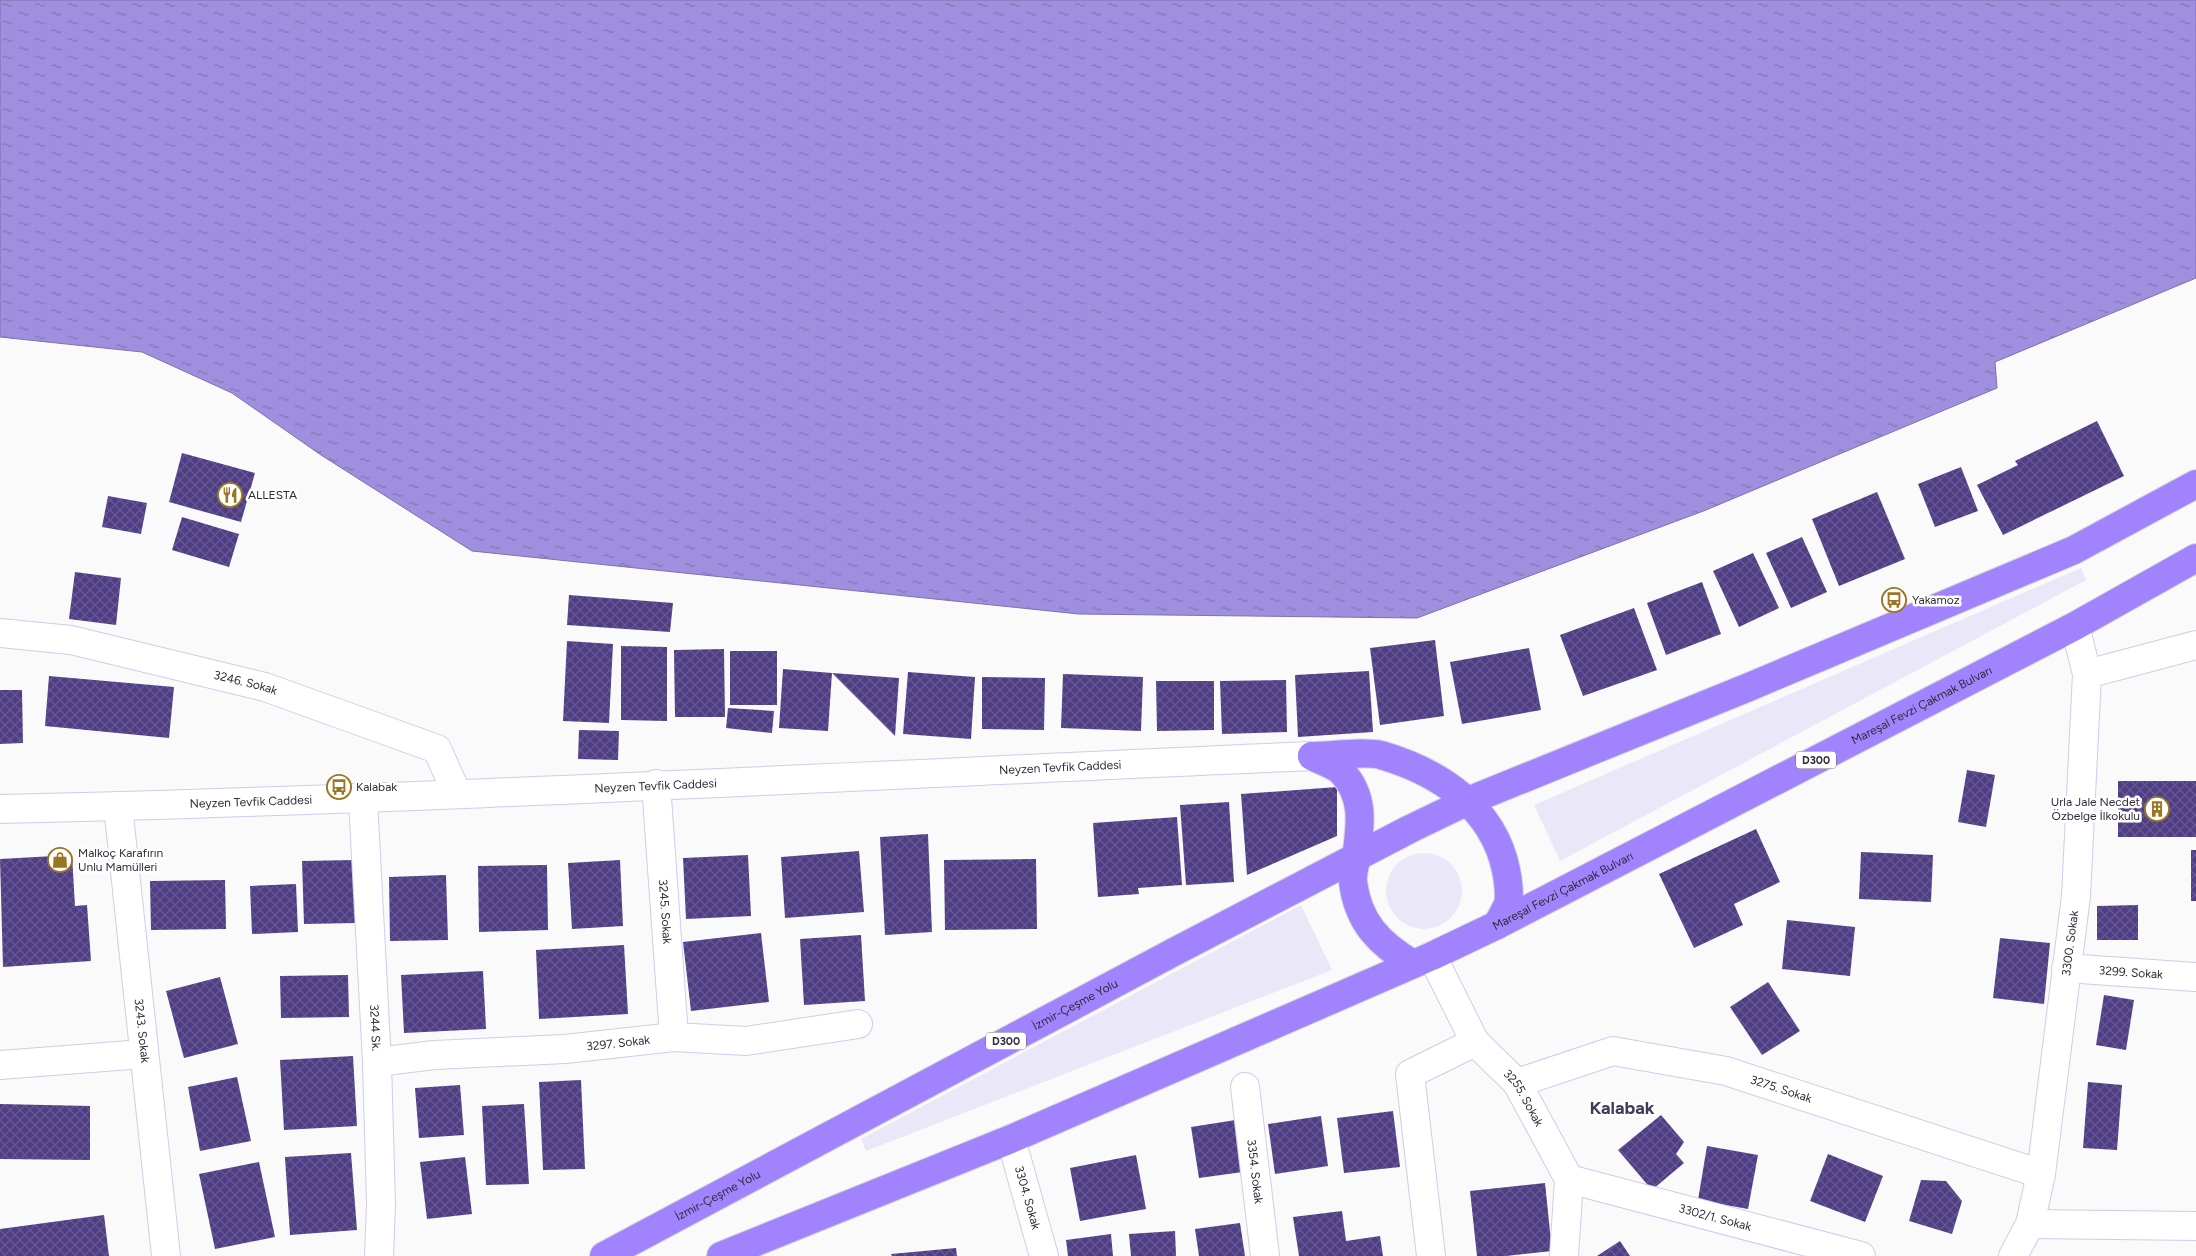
<svg xmlns="http://www.w3.org/2000/svg" width="2196" height="1256" viewBox="0 0 2196 1256" font-family="Figtree,sans-serif">
<defs>
<pattern id="water-ripples" width="26" height="14" patternUnits="userSpaceOnUse" patternTransform="scale(1.25)"><rect width="26" height="14" fill="#9f8fde"/><path d="M2 4q2-2 4 0t4 0M15 11q2-2 4 0t4 0" fill="none" stroke="#8275b5"/></pattern>
<pattern id="building-cross-hatch" width="8" height="8" patternUnits="userSpaceOnUse" patternTransform="scale(1.25)"><rect width="8" height="8" fill="#503e85"/><path d="M0 0l8 8M0 8l8-8" fill="none" stroke="#665892"/></pattern>
</defs>
<rect width="100%" height="100%" fill="#fafafa"/>
<!-- green -->
<g fill="#e9e7f8">
<polygon points="2081,568 2086,580 1560,861 1534,805"/>
<circle cx="1424" cy="891" r="38"/>
<polygon points="1301,905 1332,970 866,1151 861,1139"/>
</g>
<!-- water -->
<polygon fill="url(#water-ripples)" stroke="#7d71ad" points="0,0 2196,0 2196,278 1995,362 1997,388 1706,510 1417,618 1079,614 472,551 321,455 232,393 142,352 0,337"/>
<!-- building -->
<g fill="url(#building-cross-hatch)">
<polygon points="2097,421 2124,476 2003,535 1977,485 2018,465 2015,461"/>
<polygon points="182,453 255,473 241,522 169,502"/>
<polygon points="1961,467 1978,511 1935,527 1918,484"/>
<polygon points="1877,492 1905,559 1839,586 1812,519"/>
<polygon points="108,496 147,503 141,534 102,527"/>
<polygon points="182,517 239,534 229,567 172,550"/>
<polygon points="1802,537 1827,592 1791,608 1766,553"/>
<polygon points="1753,553 1779,608 1739,627 1713,571"/>
<polygon points="75,572 121,578 116,625 69,619"/>
<polygon points="1702,582 1721,634 1666,655 1647,603"/>
<polygon points="569,595 673,603 670,632 567,625"/>
<polygon points="1634,608 1657,670 1583,696 1560,635"/>
<polygon points="1435,640 1444,716 1380,725 1370,648"/>
<polygon points="567,641 613,644 609,723 563,721"/>
<polygon points="621,646 667,647 667,721 621,720"/>
<polygon points="1529,648 1541,710 1462,724 1450,662"/>
<polygon points="724,649 725,717 675,717 674,650"/>
<rect x="730" y="651" width="47" height="54"/>
<polygon points="783,669 832,673 828,731 779,728"/>
<polygon points="1369,671 1373,732 1298,737 1295,675"/>
<polygon points="908,672 975,677 971,739 903,734"/>
<polygon points="832,673 899,678 895,736"/>
<polygon points="1063,674 1143,677 1141,731 1061,728"/>
<polygon points="49,676 174,687 169,738 45,726"/>
<polygon points="982,677 1045,678 1044,730 982,729"/>
<polygon points="1286,680 1287,732 1222,734 1220,681"/>
<polygon points="1156,681 1214,681 1214,730 1157,731"/>
<polygon points="0,690 22,690 23,743 0,744"/>
<polygon points="728,708 774,711 772,733 726,728"/>
<polygon points="579,730 619,731 618,760 578,759"/>
<polygon points="1967,770 1995,775 1986,827 1958,822"/>
<rect x="2118" y="781" width="78" height="56"/>
<polygon points="1337,787 1337,836 1247,875 1241,794"/>
<polygon points="1229,802 1234,882 1186,885 1180,805"/>
<polygon points="1177,817 1182,885 1138,888 1139,894 1098,897 1093,823"/>
<polygon points="1756,829 1780,882 1734,904 1743,925 1694,948 1659,874"/>
<polygon points="928,834 932,932 885,935 880,837"/>
<rect x="2191" y="850" width="5" height="51"/>
<polygon points="859,851 864,912 785,918 781,857"/>
<polygon points="1861,852 1933,855 1931,902 1859,899"/>
<polygon points="72,855 75,906 87,905 91,961 3,967 0,859"/>
<polygon points="748,855 751,916 686,919 683,858"/>
<polygon points="1036,859 1037,929 945,930 944,860"/>
<polygon points="354,860 356,923 304,924 302,861"/>
<polygon points="620,860 623,926 572,929 568,863"/>
<polygon points="547,865 548,930 479,932 478,866"/>
<polygon points="446,875 448,940 390,941 389,877"/>
<polygon points="225,880 226,929 151,930 150,881"/>
<polygon points="296,884 298,932 252,934 250,886"/>
<polygon points="2138,905 2138,940 2097,940 2097,906"/>
<polygon points="1787,920 1855,927 1850,976 1782,969"/>
<polygon points="761,933 769,1002 691,1011 683,942"/>
<polygon points="861,935 865,1001 804,1005 800,939"/>
<polygon points="2000,938 2050,943 2044,1004 1993,998"/>
<polygon points="624,945 628,1014 539,1019 536,950"/>
<polygon points="483,971 486,1029 404,1033 401,975"/>
<polygon points="348,975 349,1017 281,1018 280,976"/>
<polygon points="220,977 238,1044 184,1058 166,991"/>
<polygon points="1768,982 1800,1031 1762,1055 1730,1007"/>
<polygon points="2104,995 2134,1000 2126,1050 2096,1045"/>
<polygon points="353,1056 357,1126 284,1130 280,1060"/>
<polygon points="237,1077 251,1141 200,1151 188,1087"/>
<polygon points="581,1080 585,1169 543,1170 539,1082"/>
<polygon points="2088,1082 2122,1085 2117,1150 2083,1148"/>
<polygon points="460,1085 464,1135 419,1138 415,1088"/>
<polygon points="0,1104 90,1106 90,1160 0,1159"/>
<polygon points="524,1104 529,1184 486,1185 482,1106"/>
<polygon points="1393,1111 1400,1167 1344,1173 1337,1118"/>
<polygon points="1661,1115 1684,1142 1676,1154 1684,1163 1652,1190 1618,1150"/>
<polygon points="1321,1116 1328,1166 1275,1174 1268,1124"/>
<polygon points="1242,1119 1250,1171 1199,1178 1191,1127"/>
<polygon points="1707,1146 1758,1155 1748,1209 1698,1200"/>
<polygon points="351,1153 357,1230 290,1235 285,1157"/>
<polygon points="1828,1154 1883,1176 1865,1222 1810,1201"/>
<polygon points="1136,1155 1146,1209 1080,1221 1070,1168"/>
<polygon points="465,1157 472,1214 427,1219 420,1162"/>
<polygon points="259,1162 275,1237 215,1249 199,1174"/>
<polygon points="1921,1180 1946,1181 1962,1201 1952,1234 1909,1221"/>
<polygon points="1545,1183 1552,1251 1506,1256 1477,1256 1470,1191"/>
<polygon points="1342,1211 1346,1241 1380,1236 1383,1256 1299,1256 1293,1217"/>
<polygon points="104,1215 109,1256 0,1256 0,1229"/>
<polygon points="1240,1223 1245,1256 1199,1256 1195,1229"/>
<polygon points="1175,1231 1176,1256 1131,1256 1129,1234"/>
<polygon points="1111,1234 1113,1256 1068,1256 1066,1240"/>
<polygon points="1620,1241 1630,1256 1597,1256"/>
<polygon points="956,1248 957,1256 892,1256 891,1254"/>
</g>
<g fill="none" stroke-linecap="round" stroke-linejoin="round">
<defs>
<g id="minor">
<path id="s1" d="M0 633 71 640 265 687 437 749 457 794"/>
<polyline points="2087,674 2196,645"/>
<path id="s2" d="M656 784 674 1037"/>
<path id="s3" d="M363 800 377 1062 381 1204 379 1256"/>
<path id="s4" d="M118 806 166 1256"/>
<path id="s5" d="M0 809C437 799 875 775 1312 756"/>
<path id="s6" d="M1432 956 1475 1042 1517 1083 1569 1179 1564 1256"/>
<path id="s7" d="M2066 968 2196 977"/>
<path id="s8" d="M377 1062 434 1055 565 1049 674 1037 746 1041 858 1024"/>
<polyline points="0,1065 143,1054"/>
<path id="s9" d="M1517 1083 1613 1051 1726 1071 2041 1174"/>
<path id="s10" d="M1245 1087 1265 1256"/>
<path id="s11" d="M1011 1139 1044 1256"/>
<path id="s12" d="M1569 1179 1861 1256"/>
<polyline points="2030,1224 2196,1226"/>
<polyline points="1431,1256 1410,1074 1475,1042"/>
<path id="s13" d="M2013 1256 2030 1224 2041 1174 2076 896 2087 674 2075 626"/>
</g>
<g id="highway">
<path d="M1312 756C1329 756 1365 751 1381 755 1439 772 1493 807 1506 870 1508 879 1510 896 1508 904 1505 911 1501 918 1497 925"/>
<path d="M1312 756C1321 761 1335 765 1342 772 1366 798 1360 827 1356 859 1355 866 1352 874 1353 882 1358 923 1380 944 1413 964"/>
<path id="s14" d="M604 1256 1172 953 1410 829 1468 801 1749 687 2074 550 2196 484"/>
<path id="s15" d="M721 1256 1011 1139 1432 956 1497 925 2075 626 2196 558"/>
</g>
</defs>
<!-- minor casing -->
<use href="#minor" stroke="#d0cbee" stroke-width="30"/>
<!-- highway casing -->
<use href="#highway" stroke="#d5d5d8" stroke-width="30"/>
<!-- minor -->
<use href="#minor" stroke="#fff" stroke-width="28"/>
<!-- highway -->
<use href="#highway" stroke="#a184fd" stroke-width="28"/>
</g>
<!-- icons -->
<defs>
<symbol id="restaurant-ring" viewBox="-11 -11 22 22"><circle r="9.5" fill="#fff" stroke="#9c7522" stroke-width="1.5"/><path d="M-5-6h1v4h1v-4h1v4h1v-4h1v5L-1.5 .5V6h-2V.5L-5-1ZM5-6V6H3V1.5H1.5Q1.5-4 5-6Z" fill="#9c7522"/></symbol>
<symbol id="bus-ring" viewBox="-11 -11 22 22"><circle r="9.5" fill="#fff" stroke="#9c7522" stroke-width="1.5"/><path d="M-5-6H5V4H4V6H2V4H-2V6H-4V4H-5ZM-3.5-4V0h7V-4ZM-3.5 1.2v1.5H-2V1.2ZM2 1.2v1.5H3.5V1.2Z" fill="#9c7522"/></symbol>
<symbol id="building-ring" viewBox="-11 -11 22 22"><circle r="9.5" fill="#fff" stroke="#9c7522" stroke-width="1.5"/><path d="M-4-6H4V6H1V3H-1V6H-4ZM-2.5-4.3h1.7v1.8h-1.7ZM.8-4.3h1.7v1.8H.8ZM-2.5-1h1.7V.8h-1.7ZM.8-1h1.7V.8H.8Z" fill="#9c7522"/></symbol>
<symbol id="shop-ring" viewBox="-11 -11 22 22"><circle r="9.5" fill="#fff" stroke="#9c7522" stroke-width="1.5"/><path d="M-5-2.5h2.3a2.7 3.5 0 0 1 5.4 0H5L5.5 6h-11ZM-1.5-2.5h3a1.5 2.3 0 0 0-3 0Z" fill="#9c7522"/></symbol>
</defs>
<g fill-rule="evenodd">
<use href="#restaurant-ring" x="216" y="481" width="28" height="28"/>
<use href="#bus-ring" x="1880" y="586" width="28" height="28"/>
<use href="#bus-ring" x="325" y="773" width="28" height="28"/>
<use href="#building-ring" x="2143" y="795" width="28" height="28"/>
<use href="#shop-ring" x="46" y="846" width="28" height="28"/>
</g>
<g text-anchor="middle" stroke-width="5" stroke-linejoin="round" paint-order="stroke">
<!-- shield labels -->
<g fill="#fff" stroke="#6d6b75" stroke-width="1">
<rect x="1796" y="751.5" width="40" height="17" rx="4"/>
<rect x="986" y="1032.5" width="40" height="17" rx="4"/>
</g>
<g font-size="11" font-weight="bold" fill="#2e2c3a">
<text x="1816" y="764">D300</text>
<text x="1006" y="1045">D300</text>
</g>
<!-- poi labels -->
<g font-size="12" fill="#2e2c3a" stroke="#fff" text-anchor="start">
<text x="248" y="499">ALLESTA</text>
<text x="1912" y="604">Yakamoz</text>
<text x="356" y="791">Kalabak</text>
<text x="2140" y="806" text-anchor="end">Urla Jale Necdet<tspan x="2140" dy="14">Özbelge İlkokulu</tspan></text>
<text x="78" y="857">Malkoç Karafırın<tspan x="78" dy="14">Unlu Mamülleri</tspan></text>
</g>
<!-- street labels -->
<g font-size="12" fill="#2e2c3a" stroke="#fff">
<text dy="4" stroke="none"><textPath href="#s1" startOffset="251">3246. Sokak</textPath></text>
<text dy="4" stroke="none"><textPath href="#s15" startOffset="1322">Mareşal Fevzi Çakmak Bulvarı</textPath></text>
<text dy="4" stroke="none"><textPath href="#s5" startOffset="1061">Neyzen Tevfik Caddesi</textPath></text>
<text dy="4" stroke="none"><textPath href="#s5" startOffset="656">Neyzen Tevfik Caddesi</textPath></text>
<text dy="4" stroke="none"><textPath href="#s5" startOffset="251">Neyzen Tevfik Caddesi</textPath></text>
<text dy="4" stroke="none"><textPath href="#s15" startOffset="918">Mareşal Fevzi Çakmak Bulvarı</textPath></text>
<text dy="4" stroke="none"><textPath href="#s2" startOffset="128">3245. Sokak</textPath></text>
<text dy="4" stroke="none"><textPath href="#s13" startOffset="320">3300. Sokak</textPath></text>
<text dy="4" stroke="none"><textPath href="#s7" startOffset="65">3299. Sokak</textPath></text>
<text dy="4" stroke="none"><textPath href="#s14" startOffset="534">İzmir-Çeşme Yolu</textPath></text>
<text dy="4" stroke="none"><textPath href="#s3" startOffset="228">3244 Sk.</textPath></text>
<text dy="4" stroke="none"><textPath href="#s4" startOffset="226">3243. Sokak</textPath></text>
<text dy="4" stroke="none"><textPath href="#s8" startOffset="242">3297. Sokak</textPath></text>
<text dy="4" stroke="none"><textPath href="#s9" startOffset="274">3275. Sokak</textPath></text>
<text dy="4" stroke="none"><textPath href="#s6" startOffset="171">3255. Sokak</textPath></text>
<text dy="4" stroke="none"><textPath href="#s10" startOffset="85">3354. Sokak</textPath></text>
<text dy="4" stroke="none"><textPath href="#s14" startOffset="129">İzmir-Çeşme Yolu</textPath></text>
<text dy="4" stroke="none"><textPath href="#s11" startOffset="61">3304. Sokak</textPath></text>
<text dy="4" stroke="none"><textPath href="#s12" startOffset="151">3302/1. Sokak</textPath></text>
</g>
<!-- district labels -->
<g font-size="18" font-weight="bold" fill="#413c59" stroke="#fff">
<text x="1622" y="1114">Kalabak</text>
</g>
</g>
</svg>
